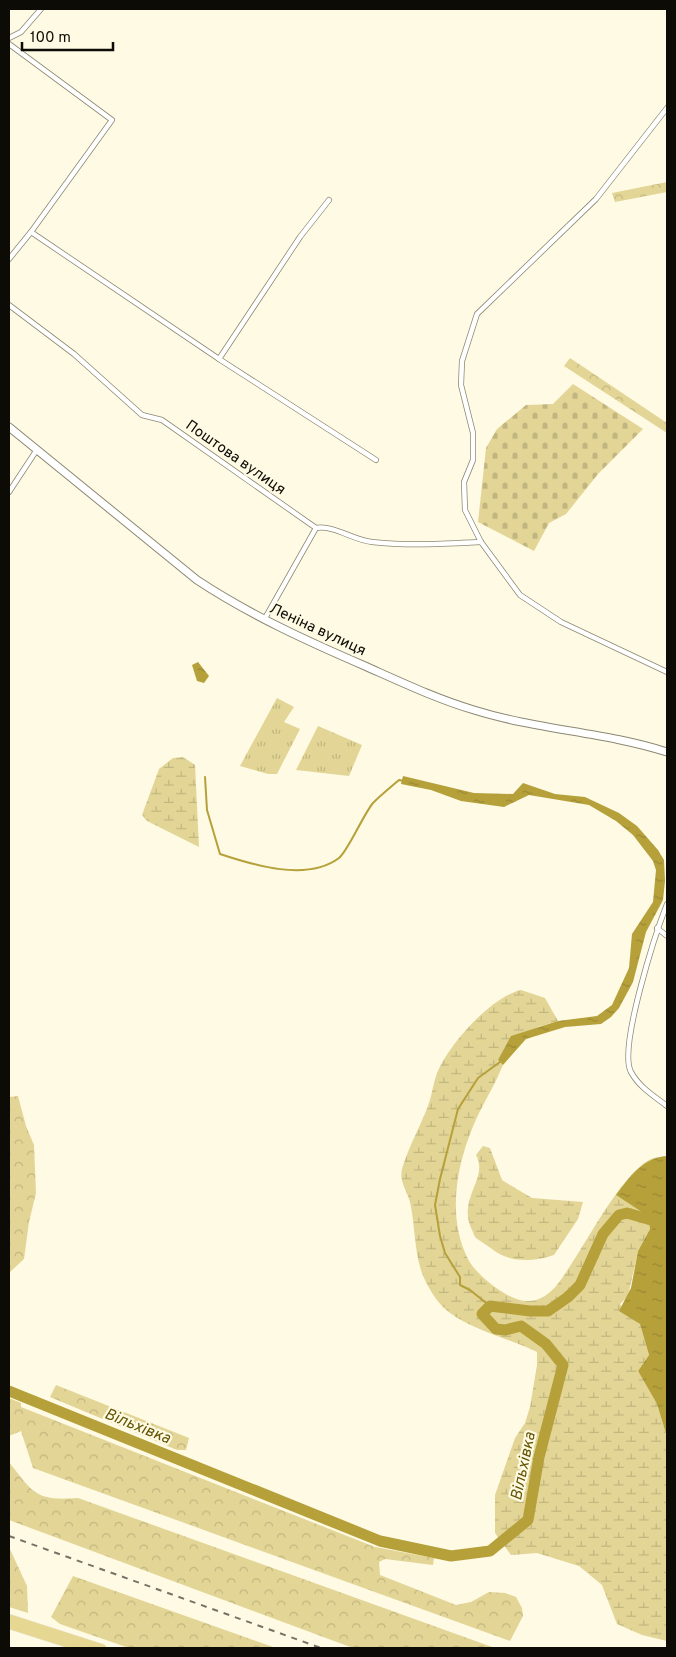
<svg xmlns="http://www.w3.org/2000/svg" width="676" height="1657" viewBox="0 0 676 1657" font-family="Overpass,sans-serif">
<defs>
<pattern id="grass-tufts" width="24" height="20" patternUnits="userSpaceOnUse" patternTransform="scale(1.25)"><rect width="24" height="20" fill="#e3d596"/><path d="M3 7l-1-3M5 7V3M7 7l1-3M15 17l-1-3M17 17v-4M19 17l1-3" fill="none" stroke="#c2b680"/></pattern>
<pattern id="forest-crowns" width="20" height="18" patternUnits="userSpaceOnUse" patternTransform="scale(1.25)"><rect width="20" height="18" fill="#e3d596"/><path d="M2 6a3 3 0 1 1 6 0M12 15a3 3 0 1 1 6 0" fill="none" stroke="#c2b680"/></pattern>
<pattern id="wetland-marsh" width="20" height="14" patternUnits="userSpaceOnUse" patternTransform="scale(1.25)"><rect width="20" height="14" fill="#e3d596"/><path d="M1 5h8M5 5V1M11 12h8M15 12V8" fill="none" stroke="#c2b680"/></pattern>
<pattern id="cemetery-stones" width="16" height="16" patternUnits="userSpaceOnUse" patternTransform="scale(1.25)"><rect width="16" height="16" fill="#e3d596"/><path d="M2 7V4a2 2 0 0 1 4 0v3zM10 15v-3a2 2 0 0 1 4 0v3z" fill="#c2b680"/></pattern>
<pattern id="water-ripples" width="26" height="14" patternUnits="userSpaceOnUse" patternTransform="scale(1.25)"><rect width="26" height="14" fill="#b5a03a"/><path d="M2 4q2-2 4 0t4 0M15 11q2-2 4 0t4 0" fill="none" stroke="#9a8832"/></pattern>
</defs>
<rect width="100%" height="100%" fill="#fefae3"/>
<!-- grass -->
<g fill="url(#grass-tufts)">
<polygon points="277,698 294,707 284,722 300,729 277,774 268,774 240,766"/>
<polygon points="318,726 362,745 349,776 296,770"/>
</g>
<!-- forest -->
<g fill="url(#forest-crowns)">
<polygon points="667,182 667,192 615,202 612,193"/>
<polygon points="570,358 667,423 667,433 564,366"/>
<polygon points="18,1096 26,1126 34,1145 36,1193 29,1222 24,1259 9,1273 9,1097"/>
<polygon points="56,1385 189,1438 186,1450 177,1450 50,1397"/>
<polygon points="9,1398 21,1403 21,1407 375,1547 434,1558 433,1565 385,1559 379,1562 380,1575 456,1605 471,1602 489,1592 505,1593 516,1597 522,1608 523,1616 510,1641 33,1468 21,1431 9,1436"/>
<path d="M9 1462C34 1494 36 1501 78 1498L495 1648H353L9 1520Z"/>
<polygon points="9,1547 27,1586 28,1613 9,1607"/>
<polygon points="73,1576 276,1648 129,1648 60,1624 51,1617"/>
</g>
<!-- wetland -->
<g fill="url(#wetland-marsh)">
<polygon points="183,757 195,765 199,847 147,821 142,815 159,769 173,758"/>
<path d="M521 990 545 998 558 1021 538 1027 498 1060 503 1065C496 1082 487 1097 479 1113 458 1157 445 1213 468 1259 474 1271 492 1286 504 1293 516 1300 529 1305 543 1297 556 1290 564 1275 572 1263 590 1236 622 1175 649 1160 654 1157 662 1157 667 1156V1176L648 1216 650 1229 638 1251 628 1296 620 1304 627 1315 640 1324 649 1355 638 1371 657 1404 667 1437V1641L642 1635 617 1624 602 1585 579 1566 537 1553 511 1555 495 1533V1495L515 1438 525 1423 530 1407 537 1365V1352C507 1337 465 1329 442 1306 434 1298 424 1280 421 1270 414 1248 415 1224 410 1202 407 1190 399 1182 402 1169 408 1148 420 1127 428 1106 432 1095 433 1084 437 1073 449 1044 491 997 521 990Z"/>
<path d="M483 1146 490 1148 502 1180 510 1185 532 1198 583 1202 578 1219 554 1255C534 1262 509 1263 492 1249 487 1245 481 1242 476 1238 474 1236 473 1231 471 1228 458 1197 489 1178 476 1155Z"/>
</g>
<!-- cemetery -->
<polygon fill="url(#cemetery-stones)" points="573,384 643,429 598,474 566,514 549,523 534,551 478,522 486,448 497,429 526,405 553,404"/>
<!-- water -->
<g fill="url(#water-ripples)">
<polygon points="198,662 209,676 204,683 197,681 192,665"/>
<polygon points="403,776 474,793 513,794 523,783 555,794 585,797 619,813 637,826 658,850 664,860 665,881 663,900 646,932 633,982 619,1008 611,1017 601,1024 565,1027 526,1039 503,1065 498,1060 511,1036 558,1021 597,1016 612,1005 629,968 632,934 653,902 656,870 653,861 633,835 616,821 589,805 529,795 504,807 461,801 431,790 401,784"/>
<path d="M667 1156V1437L657 1404 638 1371 649 1355 640 1324 619 1311 631 1288 638 1251 650 1229 648 1216 616 1195C630 1177 642 1158 667 1156Z"/>
</g>
<g fill="none" stroke-linecap="round" stroke-linejoin="round">
<!-- stream -->
<g stroke="#b5a03a" stroke-width="2">
<path d="M205 777 207 810 220 854C253 865 307 882 339 858 348 851 363 815 373 803 381 795 391 787 399 780L404 781"/>
<polyline points="490,1306 470,1290 460,1285 460,1277 445,1253 440,1236 435,1205 440,1179 458,1109 478,1078 500,1062"/>
</g>
<!-- river -->
<polyline stroke="#b5a03a" stroke-width="11" points="9,1391 380,1541 451,1556 490,1551 528,1520 539,1457 563,1365 546,1344 521,1326 505,1330 496,1329 482,1314 490,1306 530,1311 548,1311 568,1297 580,1285 603,1234 619,1215 627,1213 658,1222 667,1238"/>
<defs>
<g id="street">
<polyline points="9,38 21,32 41,9"/>
<polyline points="9,44 112,120 31,232 9,259"/>
<polyline points="667,108 596,199 477,314 462,361 461,385 473,433 473,460 464,482 465,510 481,542 520,595 561,622 667,672"/>
<polyline points="31,232 219,359 376,460"/>
<path d="M9 305 74 354 142 415 162 420 316 528C334 525 353 540 372 542 408 546 444 544 481 542"/>
<polyline points="219,359 300,237 329,200"/>
<polyline points="9,492 36,451"/>
<polyline points="264,620 316,528"/>
<path d="M667 904C656 932 618 1048 631 1072 639 1087 654 1096 667 1106"/>
<polyline points="657,928 667,936"/>
</g>
<path id="secondary" d="M9 427 197 580C250 615 307 641 365 666 401 682 437 699 474 710 538 730 605 732 667 752"/>
<g id="primary">
<polyline points="9,1618 102,1648"/>
<polyline points="9,1625 81,1648"/>
</g>
</defs>
<!-- street casing -->
<use href="#street" stroke="#8c8874" stroke-width="6"/>
<!-- secondary casing -->
<use href="#secondary" stroke="#8c8874" stroke-width="9"/>
<!-- primary casing -->
<use href="#primary" stroke="#f0f0f0" stroke-width="9"/>
<!-- street -->
<use href="#street" stroke="#fff" stroke-width="4.5"/>
<!-- secondary -->
<use href="#secondary" stroke="#fff" stroke-width="7"/>
<!-- primary -->
<use href="#primary" stroke="#e6d892" stroke-width="8"/>
<!-- rail -->
<polyline stroke="#767366" stroke-width="2" stroke-dasharray="6 6" stroke-linecap="butt" points="9,1536 321,1648"/>
</g>
<g text-anchor="middle" stroke-width="4.5" stroke-linejoin="round" paint-order="stroke">
<!-- street labels -->
<g font-size="15" fill="#0d0b05" stroke="#fefae3">
<text transform="translate(236 457) rotate(35)" y="5">Поштова вулиця</text>
<text transform="translate(318 629) rotate(25)" y="5">Леніна вулиця</text>
</g>
<!-- water labels -->
<g font-size="16" font-style="italic" fill="#655605" stroke="#fefae3">
<text transform="translate(138 1425) rotate(22)" y="6">Вільхівка</text>
<text transform="translate(522 1466) rotate(-78)" y="6">Вільхівка</text>
</g>
</g>
<!-- border -->
<rect width="676" height="1657" fill="none" stroke="#0d0b05" stroke-width="20"/>
<!-- scale -->
<path d="M22 42v8h91v-8" fill="none" stroke="#0d0b05" stroke-width="2.5"/>
<text x="30" y="42" font-size="15" fill="#0d0b05" stroke="#fefae3" stroke-width="4" paint-order="stroke">100 m</text>
</svg>
